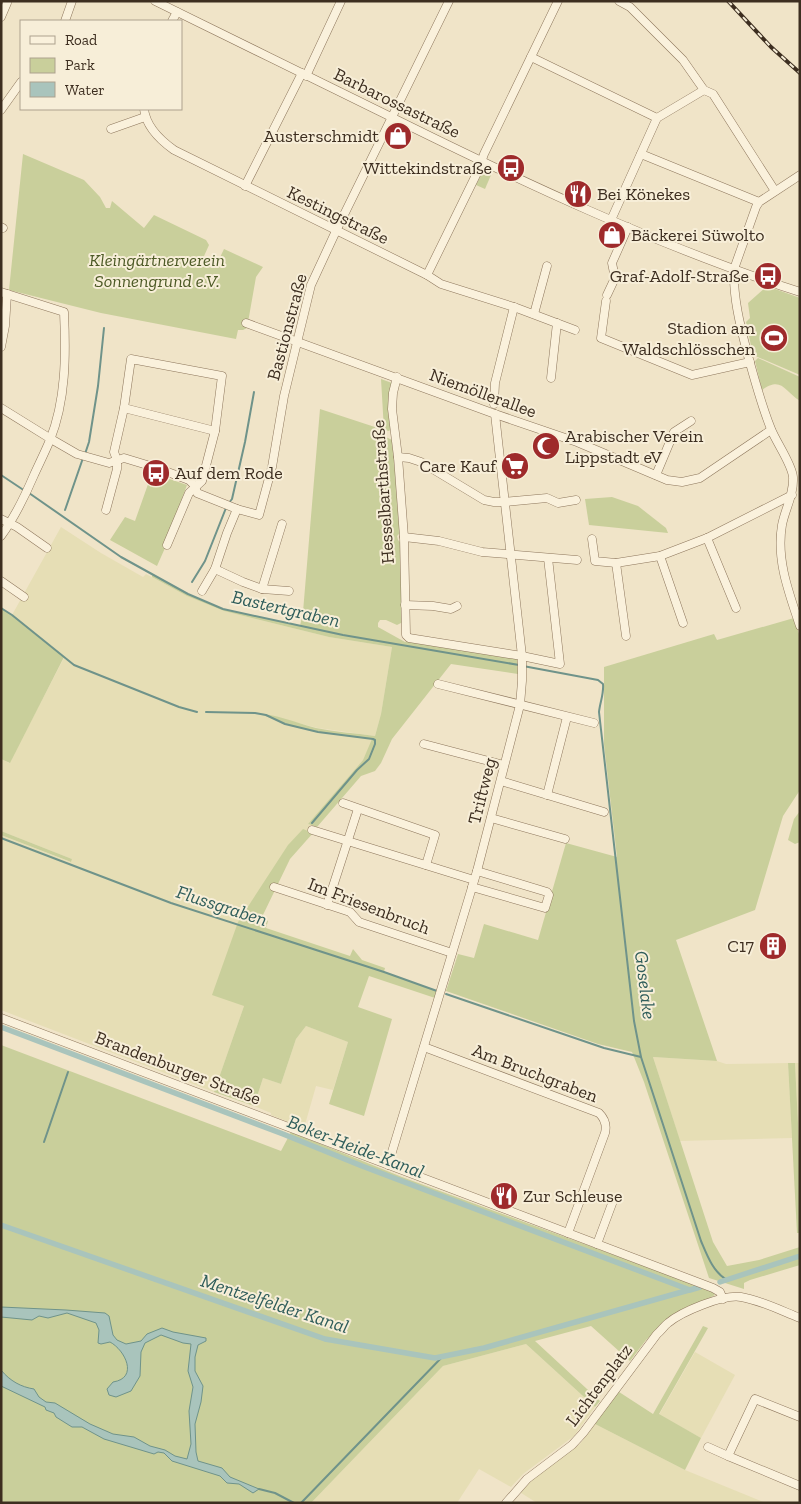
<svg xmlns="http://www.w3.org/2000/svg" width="801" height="1504" viewBox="0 0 801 1504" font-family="'Zilla Slab',serif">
<rect width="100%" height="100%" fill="#f0e4c8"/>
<!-- farmland -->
<g fill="#e6deb5">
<polygon points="61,527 101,553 143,577 146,574 187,596 224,611 329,637 392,647 381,714 375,736 318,728 286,720 267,714 261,714 285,724 318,732 373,739 363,760 308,824 312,826 308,831 303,830 238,922 236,930 244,1006 214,1092 1,1010 1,835 70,862 72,859 1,831 1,759 9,763 64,658 12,615"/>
<polygon points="306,1026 348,1042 333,1090 316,1086 304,1128 271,1115 271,1113 254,1106 263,1078 281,1084 296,1039"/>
<polygon points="653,1057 717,1061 726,1064 788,1063 792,1138 680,1141"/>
<polygon points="795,1063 800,1063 800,1164"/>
<polygon points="526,1344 595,1407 574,1436 523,1474 511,1487 479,1469 457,1503 311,1503 443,1366"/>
<polygon points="695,1352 735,1375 701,1438 659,1415"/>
<polygon points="595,1424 685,1470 766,1503 537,1503 518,1491 530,1480 580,1444"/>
</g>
<!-- green -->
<g fill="#c9cf9b">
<polygon points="23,154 84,180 100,197 106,208 110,208 112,201 144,228 154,215 206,240 209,245 200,265 215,268 224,249 263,267 256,277 247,328 243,330 238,330 236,339 101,313 9,290"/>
<polygon points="483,172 484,172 491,175 485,189 476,185"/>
<polygon points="767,286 800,298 800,375 753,355 746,322 750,318 748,303"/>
<path d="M758 358 800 377V401C784 391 782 376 762 390L755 361Z"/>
<path d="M381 379 392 383 391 429 389 431 384 430V436L392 440 401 532 397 536 398 540 401 543 403 622 397 625 386 620H380L378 623V627L405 642 408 641 517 659 518 674 451 664 392 739 381 763 375 771 361 776 317 827 308 824 363 760 372 739C345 736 319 733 292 726 279 722 268 716 255 713 275 714 297 723 316 728 335 732 355 733 375 736L381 714 392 647 329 637 224 611 187 596 152 577V575L188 594 223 609 300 626 303 612 320 409 384 430Z"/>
<polygon points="152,473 187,485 164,547 165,548 157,566 110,540 125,517 135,521"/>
<polygon points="612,497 638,506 666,528 668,533 589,525 585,499"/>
<polygon points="1,608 12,615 64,657 10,763 1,759"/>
<polygon points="794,618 800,637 800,790 783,816 755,910 676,940 717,1061 653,1057 713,1242 727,1266 759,1260 800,1247 800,1265 750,1280 744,1283 744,1289 709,1278 644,1082 632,1052 598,1044 446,991 458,954 474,958 484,924 538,940 566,843 617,857 604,744 604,667 714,634 717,640"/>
<polygon points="800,811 800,842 795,844 788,840 794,819"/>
<polygon points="303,829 313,833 290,859 262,917 268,921 266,928 350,956 353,949 362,960 385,968 384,972 437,991 435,998 369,976 358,1007 392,1019 364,1116 329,1104 348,1042 306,1026 296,1039 281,1084 263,1078 254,1106 214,1092 244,1006 212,995 238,922 288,845"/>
<polygon points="1,831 72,859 71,862 1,835"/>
<polygon points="1,1045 281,1151 291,1132 402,1177 712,1291 715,1295 672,1317 646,1340 630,1361 591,1326 535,1341 600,1401 595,1407 526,1344 443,1366 311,1503 1,1503"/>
<polygon points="788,1063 795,1063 800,1164 800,1233 797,1233"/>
<polygon points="703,1326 708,1328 659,1414 701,1438 685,1470 595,1424 616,1390 653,1414"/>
</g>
<!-- water -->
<path fill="#a9c4bc" stroke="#6f938a" d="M1 1307 66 1310 105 1313 109 1316 113 1335 117 1340 126 1344 141 1341 147 1334 162 1328 173 1332 206 1338V1341L198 1345 195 1357V1371L203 1386 201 1402 195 1424 196 1452 198 1461 222 1468 230 1477 259 1489 253 1493 239 1484 227 1483 220 1476 172 1461 164 1453 158 1452 154 1454 104 1439 82 1427H72L56 1417 54 1413 46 1410 45 1407 1 1386V1370C10 1381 21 1387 34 1389L39 1397 46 1402 55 1403 90 1424 113 1434 134 1437 150 1446 165 1450 175 1456 187 1459 191 1444 189 1411 193 1387 188 1371 191 1344 183 1343 161 1335 145 1343 141 1352 140 1376 131 1391 116 1397 109 1395 107 1389 113 1382C139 1378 125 1350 110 1342L101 1344 98 1343 99 1330 96 1323 67 1313 48 1318 39 1316 32 1320 1 1317Z"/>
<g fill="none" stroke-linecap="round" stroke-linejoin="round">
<!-- stream -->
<g stroke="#6f938a" stroke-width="2">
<polyline points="85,454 89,442 98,386 104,328"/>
<polyline points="1,475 25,491"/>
<polyline points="29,493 121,557 188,594 223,609 343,635 519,665"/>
<polyline points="228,504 232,499 245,442 254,392"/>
<polyline points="65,510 83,458"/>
<polyline points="192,582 205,561 226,508"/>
<polyline points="1,608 12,615 74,665 179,707 197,712"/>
<path d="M523 666 598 680 603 684C604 694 600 702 599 712L634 1021 641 1057 701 1241C707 1255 713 1272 727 1280"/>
<polyline points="206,712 255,713 266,715 285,724 318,732 373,739 375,740 375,744 369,759 357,770 312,823"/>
<polyline points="1,838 171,903 384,972 437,991"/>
<polyline points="446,994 604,1048 641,1057"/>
<polyline points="44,1142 68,1072"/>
<polyline points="259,1489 275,1493 294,1503"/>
<polyline points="301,1503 444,1355"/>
</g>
<!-- canal -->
<g stroke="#a9c4bc" stroke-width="5.5">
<polyline points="1,1027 283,1134 362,1166 690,1290 700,1287"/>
<polyline points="1,1225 325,1339 435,1358 484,1348 689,1290"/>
<polyline points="720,1282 800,1256"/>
</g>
<defs>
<g id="minor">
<path d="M155 1C231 39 307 75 383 113 518 180 655 245 800 292"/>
<polyline points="619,1 630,7 683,60 704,90 713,94 775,191"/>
<polyline points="1,17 7,3"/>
<polyline points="65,21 72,1"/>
<polyline points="172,21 177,12"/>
<polyline points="531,57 657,118"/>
<polyline points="306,76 341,1"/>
<path d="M144 109C146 127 160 140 174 150L427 275 441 284 514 307 575 330"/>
<polyline points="1,110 21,82"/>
<polyline points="111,129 145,117"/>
<polyline points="641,154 759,202"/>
<path d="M800 175 759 202 756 207 734 269C733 297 740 325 747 352 754 378 761 404 771 429 776 442 792 464 793 477 794 495 785 509 782 525 776 560 789 593 800 626"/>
<polyline points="245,186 302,73"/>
<polyline points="611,220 657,118 704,90"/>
<polyline points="1,227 3,228"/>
<polyline points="427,275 478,171 484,154 558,1"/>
<path d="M1 292 64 312C66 355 66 400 50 440 45 452 39 464 34 475 25 496 15 517 1 536"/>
<polyline points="607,295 615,278 612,263 628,227"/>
<polyline points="606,301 601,338 692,375 750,362"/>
<polyline points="534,314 547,266"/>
<polyline points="246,323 495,414 577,442 667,480 682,482 700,478 771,430"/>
<polyline points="1,347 5,326 7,294"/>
<polyline points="397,377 393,393 392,409 398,457 404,537 406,635 409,638 522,656 560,664 548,558"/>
<polyline points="551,378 557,323"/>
<polyline points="494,404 495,383 514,307"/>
<polyline points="1,408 51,439 77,454 109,463 124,458 157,468 189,480 195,486 197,493 237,509 259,515 272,467 284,396 311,285 336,231 449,1"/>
<polyline points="124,408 215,431"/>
<polyline points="398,457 409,458 421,462 484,500 494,502 504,502 547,498 558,503 576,500"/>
<polyline points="656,475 674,432 691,421"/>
<polyline points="106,510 117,469 117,460 114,452 124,408 131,359 222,376 215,431 202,481 189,493 167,545"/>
<polyline points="1,519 17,527 47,548"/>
<polyline points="404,537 439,541 482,552 577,560"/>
<polyline points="707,538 736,608"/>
<polyline points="592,539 595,561 616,563 660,556 707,538 792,495"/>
<polyline points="660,556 683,623"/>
<polyline points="616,563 626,636"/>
<polyline points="215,569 243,582 262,589 289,591"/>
<polyline points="1,581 24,597"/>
<polyline points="262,589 282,524"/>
<polyline points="202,591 215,569 227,533 237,509"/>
<polyline points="405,605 433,606 451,609 457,606"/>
<polyline points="438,684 594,723"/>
<polyline points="424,744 504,765"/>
<polyline points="501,781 604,812"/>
<polyline points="547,795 567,717"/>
<polyline points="343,803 435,835 426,865"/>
<polyline points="491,818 565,839"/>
<polyline points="312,830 474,880"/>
<polyline points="274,887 350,912 359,922 452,953"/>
<polyline points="472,887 545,908 549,895 547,892 477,871"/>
<polyline points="327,905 358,809"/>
<polyline points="1,1018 713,1288 720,1292 723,1299"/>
<path d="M424 1047 599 1113C605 1119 607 1125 605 1133L568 1233"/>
<polyline points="388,1165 477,871 520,705 522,681 522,656 495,414"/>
<polyline points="597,1244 613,1201"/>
<polyline points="800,1417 755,1399 728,1456 800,1486"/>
<polyline points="708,1447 728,1456"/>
<path d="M506 1503 527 1479 572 1445 583 1433 657 1334C661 1331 664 1326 668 1323 681 1312 723 1294 741 1297 760 1300 782 1311 800 1318"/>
</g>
</defs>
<!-- minor casing -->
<use href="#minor" stroke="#8d765c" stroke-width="9"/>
<!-- minor -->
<use href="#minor" stroke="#faf1dc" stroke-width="8"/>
<defs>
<polyline id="rail" points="728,1 771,47 800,73"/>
</defs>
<!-- rail casing -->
<use href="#rail" stroke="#3d2e20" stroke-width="4"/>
<!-- rail -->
<use href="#rail" stroke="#f7eed8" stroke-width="2" stroke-dasharray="5.5" stroke-linecap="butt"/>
</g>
<!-- icons -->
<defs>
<symbol id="shop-disc" viewBox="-11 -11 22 22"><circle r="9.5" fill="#9e2a2b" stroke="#f7eed8"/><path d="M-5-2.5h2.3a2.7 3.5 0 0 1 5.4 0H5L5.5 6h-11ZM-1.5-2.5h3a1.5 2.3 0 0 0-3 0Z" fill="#fff"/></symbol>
<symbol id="bus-disc" viewBox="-11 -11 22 22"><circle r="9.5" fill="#9e2a2b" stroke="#f7eed8"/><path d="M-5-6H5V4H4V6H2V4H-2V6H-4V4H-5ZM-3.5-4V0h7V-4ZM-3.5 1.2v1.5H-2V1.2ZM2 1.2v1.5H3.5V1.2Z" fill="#fff"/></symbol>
<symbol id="restaurant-disc" viewBox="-11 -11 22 22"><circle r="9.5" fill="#9e2a2b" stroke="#f7eed8"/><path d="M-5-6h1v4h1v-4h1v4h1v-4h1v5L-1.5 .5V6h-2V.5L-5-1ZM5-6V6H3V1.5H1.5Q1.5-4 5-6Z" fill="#fff"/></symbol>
<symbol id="stadium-disc" viewBox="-11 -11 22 22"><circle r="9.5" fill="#9e2a2b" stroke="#f7eed8"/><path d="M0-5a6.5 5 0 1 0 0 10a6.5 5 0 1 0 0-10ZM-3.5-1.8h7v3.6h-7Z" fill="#fff"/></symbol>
<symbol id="mosque-disc" viewBox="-11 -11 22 22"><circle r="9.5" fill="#9e2a2b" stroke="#f7eed8"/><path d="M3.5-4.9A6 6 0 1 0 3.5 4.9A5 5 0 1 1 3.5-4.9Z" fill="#fff"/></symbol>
<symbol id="supermarket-disc" viewBox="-11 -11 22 22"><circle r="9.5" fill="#9e2a2b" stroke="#f7eed8"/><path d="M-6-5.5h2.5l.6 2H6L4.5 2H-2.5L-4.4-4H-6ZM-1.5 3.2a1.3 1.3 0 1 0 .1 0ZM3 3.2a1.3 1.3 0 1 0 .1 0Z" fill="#fff"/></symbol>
<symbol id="building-disc" viewBox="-11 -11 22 22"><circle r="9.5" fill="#9e2a2b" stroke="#f7eed8"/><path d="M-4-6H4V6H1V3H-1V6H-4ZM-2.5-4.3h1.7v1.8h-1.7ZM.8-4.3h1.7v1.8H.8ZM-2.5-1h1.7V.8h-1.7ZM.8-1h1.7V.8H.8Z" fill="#fff"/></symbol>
</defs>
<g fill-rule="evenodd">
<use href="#shop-disc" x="382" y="120" width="32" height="32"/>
<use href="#bus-disc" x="495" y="152" width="32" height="32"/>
<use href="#restaurant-disc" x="562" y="178" width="32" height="32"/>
<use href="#shop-disc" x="596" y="219" width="32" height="32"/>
<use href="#bus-disc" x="752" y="260" width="32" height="32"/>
<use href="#stadium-disc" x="758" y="322" width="32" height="32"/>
<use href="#mosque-disc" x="530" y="430" width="32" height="32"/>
<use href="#supermarket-disc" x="499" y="450" width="32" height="32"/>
<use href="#bus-disc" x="140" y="457" width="32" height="32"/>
<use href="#building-disc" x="757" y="930" width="32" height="32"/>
<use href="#restaurant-disc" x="488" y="1180" width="32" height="32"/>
</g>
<g text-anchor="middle" stroke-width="4" stroke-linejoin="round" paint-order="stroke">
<!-- street labels -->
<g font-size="18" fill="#3d2e20" stroke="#f7eed8">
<text transform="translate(397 103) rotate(26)" y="6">Barbarossastraße</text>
<text transform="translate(338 215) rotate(26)" y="6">Kestingstraße</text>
<text transform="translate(287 327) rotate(-75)" y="6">Bastionstraße</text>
<text transform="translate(483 393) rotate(20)" y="6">Niemöllerallee</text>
<text transform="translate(383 492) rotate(-94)" y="6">Hesselbarthstraße</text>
<text transform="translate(482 791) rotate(-76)" y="6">Triftweg</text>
<text transform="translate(369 906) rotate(21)" y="6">Im Friesenbruch</text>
<text transform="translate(178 1068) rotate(21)" y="6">Brandenburger Straße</text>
<text transform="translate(535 1073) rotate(21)" y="6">Am Bruchgraben</text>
<text transform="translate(599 1385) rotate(-53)" y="6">Lichtenplatz</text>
</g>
<!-- poi labels -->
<g font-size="18" fill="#3d2e20" stroke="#f7eed8" text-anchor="end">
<text x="379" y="142">Austerschmidt</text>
<text x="492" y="174">Wittekindstraße</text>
<text x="597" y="200" text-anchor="start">Bei Könekes</text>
<text x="631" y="241" text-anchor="start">Bäckerei Süwolto</text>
<text x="749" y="282">Graf-Adolf-Straße</text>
<text x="755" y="334">Stadion am<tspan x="755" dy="21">Waldschlösschen</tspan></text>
<text x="565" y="442" text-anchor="start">Arabischer Verein<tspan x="565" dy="21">Lippstadt eV</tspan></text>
<text x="496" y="472">Care Kauf</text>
<text x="175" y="479" text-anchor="start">Auf dem Rode</text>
<text x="754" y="952">C17</text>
<text x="523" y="1202" text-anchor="start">Zur Schleuse</text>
</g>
<!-- park labels -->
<g font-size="18" font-style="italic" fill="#4d5a26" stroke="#f7eed8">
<text x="157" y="266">Kleingärtnerverein<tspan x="157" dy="21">Sonnengrund e.V.</tspan></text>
</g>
<!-- water labels -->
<g font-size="19" font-style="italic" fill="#2f5d5a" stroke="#f7eed8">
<text transform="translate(286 608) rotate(13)" y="7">Bastertgraben</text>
<text transform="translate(222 905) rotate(18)" y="7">Flussgraben</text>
<text transform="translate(646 985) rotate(83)" y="7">Goselake</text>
<text transform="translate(356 1146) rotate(21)" y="7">Boker-Heide-Kanal</text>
<text transform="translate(275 1303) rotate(18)" y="7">Mentzelfelder Kanal</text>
</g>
</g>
<!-- border -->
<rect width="801" height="1504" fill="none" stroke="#3d2e20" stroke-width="5"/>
<!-- legend -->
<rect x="20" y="20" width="162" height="90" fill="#f7eed8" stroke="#ada18e"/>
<rect x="30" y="36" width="25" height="8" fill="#faf1dc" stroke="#ada18e"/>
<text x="65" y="45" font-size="15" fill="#3d2e20">Road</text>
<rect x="30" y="58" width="25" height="15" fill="#c9cf9b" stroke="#ada18e"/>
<text x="65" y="70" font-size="15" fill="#3d2e20">Park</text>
<rect x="30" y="82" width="25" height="15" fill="#a9c4bc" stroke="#ada18e"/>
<text x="65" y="95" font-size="15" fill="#3d2e20">Water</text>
</svg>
